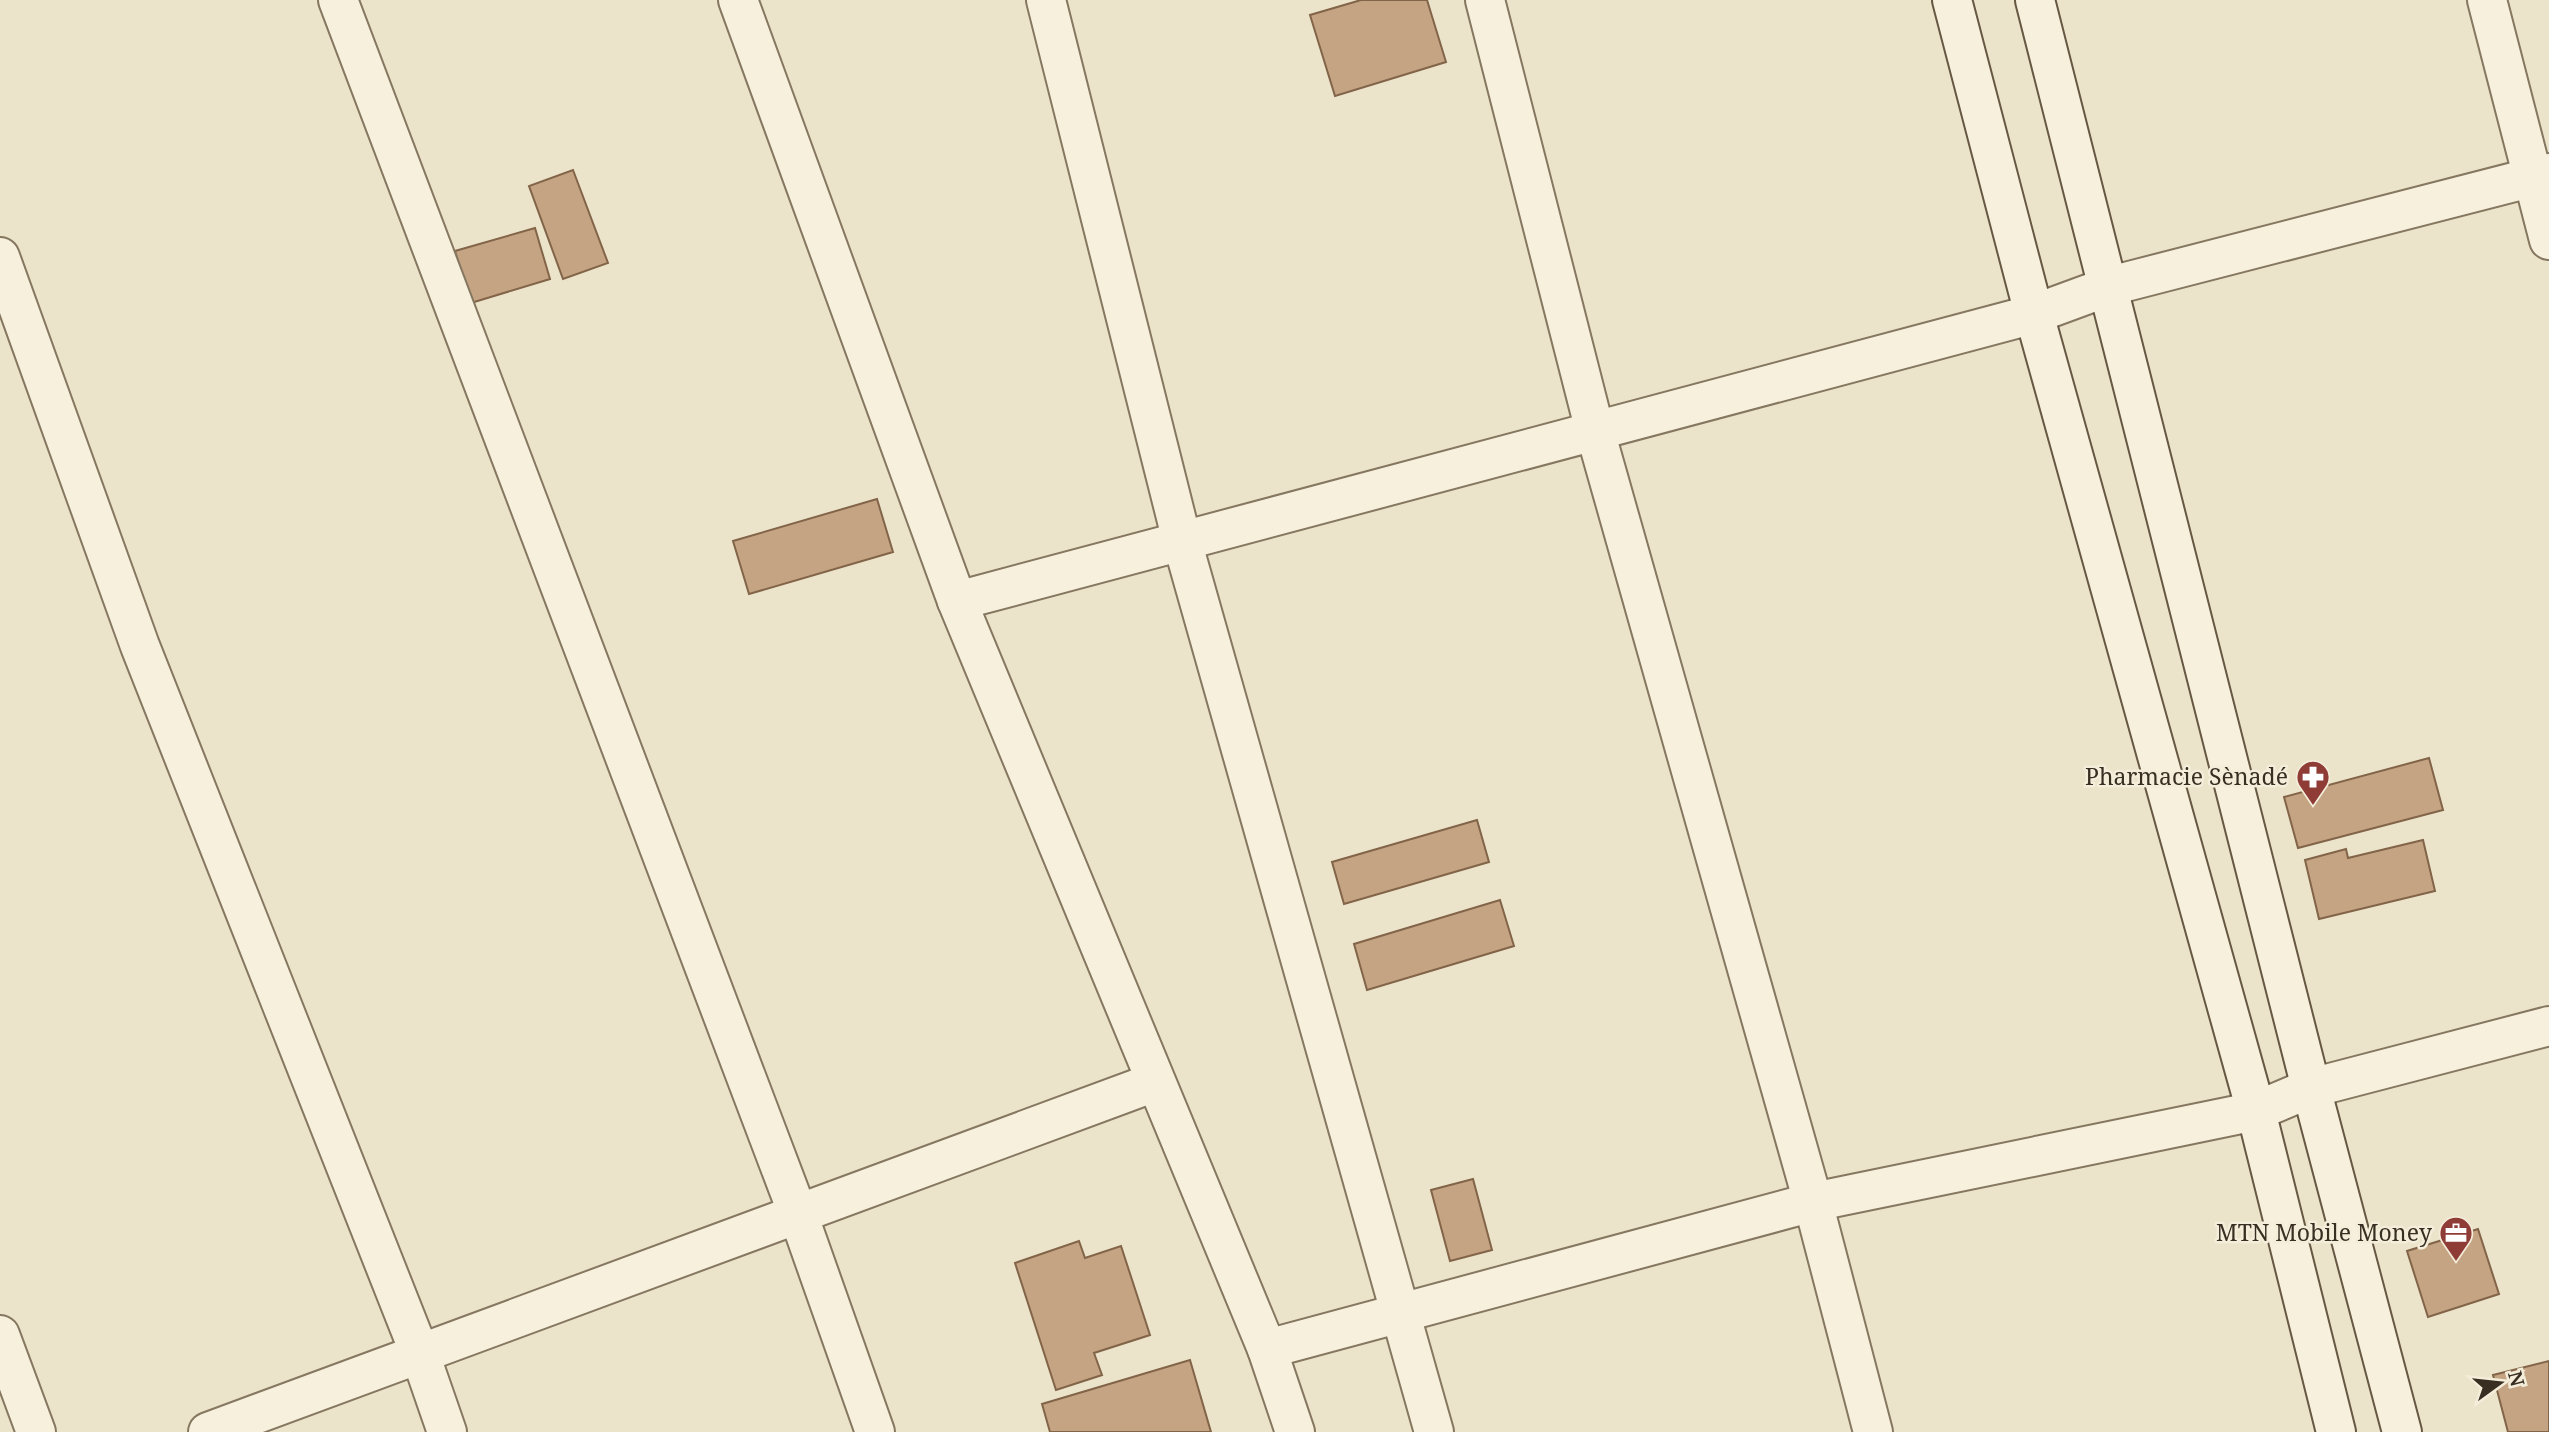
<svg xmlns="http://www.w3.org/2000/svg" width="2549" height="1432" viewBox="0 0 2549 1432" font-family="'Noto Serif',serif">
<rect width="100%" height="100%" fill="#ebe3ca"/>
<!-- building -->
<g fill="#c5a484" stroke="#826448" stroke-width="2">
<polygon points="1361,0 1427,0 1446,62 1335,96 1310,15"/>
<polygon points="573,170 608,263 563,279 529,186"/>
<polygon points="535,228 550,279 471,303 455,251"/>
<polygon points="877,499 893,552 749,594 733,541"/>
<polygon points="2429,758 2443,810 2298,848 2284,797"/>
<polygon points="1477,820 1489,862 1344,904 1332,862"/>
<polygon points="2423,840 2435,891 2319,919 2305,860 2346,849 2348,858"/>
<polygon points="1500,900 1514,946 1367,990 1354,944"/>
<polygon points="1473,1179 1492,1250 1450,1261 1431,1190"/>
<polygon points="2478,1229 2499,1294 2428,1317 2407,1251"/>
<polygon points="1079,1241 1085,1258 1121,1246 1150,1335 1094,1353 1102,1375 1056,1390 1015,1263"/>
<polygon points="1190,1360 1211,1432 1050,1432 1042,1404"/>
<polygon points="2549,1361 2549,1432 2508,1432 2493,1375"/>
</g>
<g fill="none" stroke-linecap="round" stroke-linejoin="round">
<defs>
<g id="street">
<polyline points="338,0 798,1214 875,1432"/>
<polyline points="738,0 957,601 1267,1349 1295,1432"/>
<polyline points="1046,0 1182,541 1434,1432"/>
<polyline points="1485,0 1595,431 1813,1202 1873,1432"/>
<polyline points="2487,0 2549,240"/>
<polyline points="0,257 140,646 420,1354 447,1432"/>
<polyline points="957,601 2034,314 2110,286 2549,173"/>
<polyline points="0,1335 36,1432"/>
<polyline points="1267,1349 1813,1202 2256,1111 2311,1088 2549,1026"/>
<polyline points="208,1432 1155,1082"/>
</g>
<g id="secondary">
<polyline points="1952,0 2034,314 2256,1111 2336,1432"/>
<polyline points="2035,0 2311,1088 2402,1432"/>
</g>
</defs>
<!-- street casing -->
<use href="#street" stroke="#857760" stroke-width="42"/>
<!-- secondary casing -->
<use href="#secondary" stroke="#675843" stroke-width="42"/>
<!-- street -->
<use href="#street" stroke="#f6f0dd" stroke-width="38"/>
<!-- secondary -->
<use href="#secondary" stroke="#f6f0dd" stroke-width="38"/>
</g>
<!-- icons -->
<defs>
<symbol id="pharmacy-pin" viewBox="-11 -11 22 30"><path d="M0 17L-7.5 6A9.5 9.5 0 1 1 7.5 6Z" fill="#8f3c36" stroke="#f3edd9"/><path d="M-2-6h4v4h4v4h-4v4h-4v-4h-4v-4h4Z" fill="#fff"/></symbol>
<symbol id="office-pin" viewBox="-11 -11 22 30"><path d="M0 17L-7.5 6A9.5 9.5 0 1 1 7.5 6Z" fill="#8f3c36" stroke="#f3edd9"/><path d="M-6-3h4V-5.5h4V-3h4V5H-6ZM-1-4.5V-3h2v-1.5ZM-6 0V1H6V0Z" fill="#fff"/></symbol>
</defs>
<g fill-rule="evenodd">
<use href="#pharmacy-pin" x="2294" y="758" width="38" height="52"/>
<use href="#office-pin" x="2437" y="1214" width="38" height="52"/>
</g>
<g text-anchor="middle" stroke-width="5" stroke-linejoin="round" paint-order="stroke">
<!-- poi labels -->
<g font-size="23" fill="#382e22" stroke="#f3edd9" text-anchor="end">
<text x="2288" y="785">Pharmacie Sènadé</text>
<text x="2432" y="1241">MTN Mobile Money</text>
</g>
</g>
<!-- north arrow -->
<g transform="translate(2500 1383) rotate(75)" stroke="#f3edd9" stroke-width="5" paint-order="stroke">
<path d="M0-5L12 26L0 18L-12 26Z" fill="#382e22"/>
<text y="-10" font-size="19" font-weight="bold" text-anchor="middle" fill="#382e22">N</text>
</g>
</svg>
